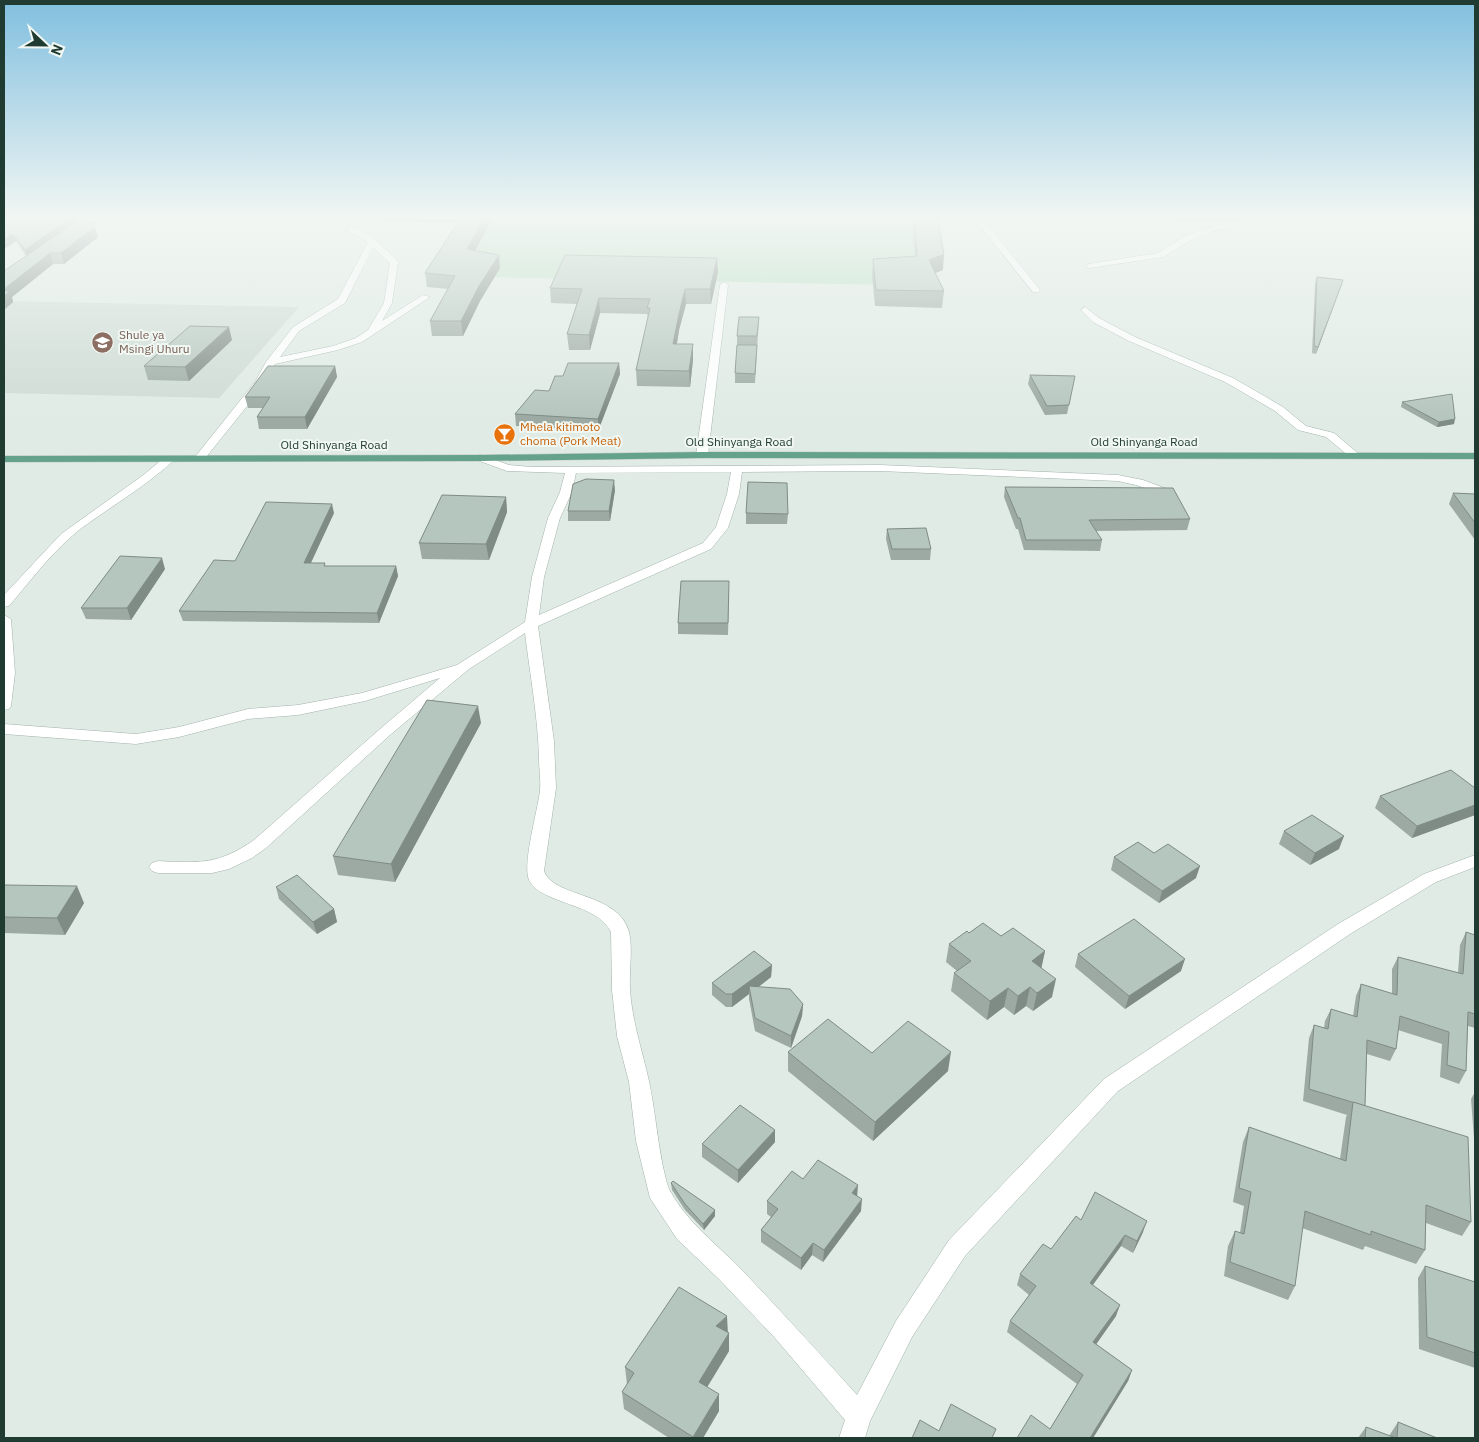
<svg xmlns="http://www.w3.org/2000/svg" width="1479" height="1442" viewBox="0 0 1479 1442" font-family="'IBM Plex Sans',sans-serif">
<rect width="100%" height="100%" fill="#e0ebe5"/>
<!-- built -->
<polygon fill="#cedbd4" points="4,301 299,307 219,398 4,393"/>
<!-- green -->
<polygon fill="#b8ddbe" points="471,216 933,216 943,270 916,280 894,285 479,277 455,270"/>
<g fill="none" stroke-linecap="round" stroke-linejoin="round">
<defs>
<g id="minor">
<polygon points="90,216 99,216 74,235 68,235 68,231"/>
<polygon points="972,216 980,216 984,220 1040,290 1039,292 1033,292"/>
<polygon points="1284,216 1293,216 1282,223 1233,226 1213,231 1191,240 1163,257 1089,268 1085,266 1089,264 1158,253 1185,236 1211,227 1233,222 1280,219"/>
<path d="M348 227C363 226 389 251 398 262L392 303 382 321 423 295 430 297 362 342 338 350 275 364 264 385 203 461H195L193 459 195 457 255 382 266 362 293 327 338 299 368 242 348 231ZM373 247 390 263 384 303 368 330 356 338 333 346 280 357 299 331 345 303Z"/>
<polygon points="724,282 728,285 708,455 702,458 696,455 720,285"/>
<polygon points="1085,307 1099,318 1135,337 1233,378 1283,407 1306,426 1334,433 1360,455 1354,458 1350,457 1326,437 1298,430 1275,411 1225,382 1129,341 1093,322 1081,310"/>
<path d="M481 455 509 465 531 467 880 465 1118 475 1143 480 1175 492 1177 494 1171 497 1136 485 1118 481 880 471 742 472 739 494 728 528 711 549 538 626 554 741 556 788 544 871C553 898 619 892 629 932 633 948 629 972 630 989 632 1021 642 1050 649 1081 655 1109 657 1138 663 1167 665 1174 666 1182 669 1189 686 1221 714 1242 739 1267 779 1309 818 1352 857 1395L896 1321 949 1240 1104 1079 1338 924 1424 874 1475 855V867L1436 882 1350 934 1118 1091 965 1256 912 1337 870 1421 865 1438H839L845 1420 775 1338 719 1279 677 1239 650 1198 636 1141 629 1082 617 1036 612 990 611 932C598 903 540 904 529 880 522 864 538 810 540 790 541 780 539 769 539 759 538 717 530 675 525 633L469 669 390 735 266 848 252 858 229 869 212 873H158L152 871 149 867 152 863 158 861C200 863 218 865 254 840L380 729 440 678 365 701 298 715 248 719 179 737 136 744 4 734V724L136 734 179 727 248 709 298 705 362 693 457 665 525 622 532 577 548 518 560 492 565 473 507 471 477 460 475 458 477 456ZM731 472 727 494 716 527 703 543 539 615 544 577 560 518 572 492 576 473Z"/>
<path d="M168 457 172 458 174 460 172 462C143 488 110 507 79 530 52 552 31 580 9 606L4 607V595L61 534 142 476 164 458Z"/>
<polygon points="4,615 11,619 15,673 11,706 9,709 4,710"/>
</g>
<polygon id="major" points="702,452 1475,453 1475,459 702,458 481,461 4,462 4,456 481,455"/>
</defs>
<!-- minor casing -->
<use href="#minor" stroke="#a3b3ac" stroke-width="1"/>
<!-- major casing -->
<use href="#major" stroke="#c1c8c6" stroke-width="1"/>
<!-- minor -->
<use href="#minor" fill="#fff" fill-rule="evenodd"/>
<!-- major -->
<use href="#major" fill="#64a28b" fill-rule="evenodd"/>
</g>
<!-- wall -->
<g fill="#9caaa3">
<polygon points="4,216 77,216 78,221 95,227 98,237 64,264 53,264 12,297 13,302 4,310 26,256 16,241 4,249"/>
<polygon points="385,216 494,216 475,250 500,268 480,301 463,336 432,336 430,321 448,289 427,287 425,273 458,223 386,222"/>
<polygon points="911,216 937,216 943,270 935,273 944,291 942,308 875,306 872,275 873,259 915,256"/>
<polygon points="1158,216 1244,216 1243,219 1225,222 1173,222"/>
<polygon points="1389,216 1436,216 1435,220"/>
<polygon points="718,272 711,304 686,304 679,330 677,344 693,360 690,387 637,386 636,370 648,317 647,314 600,313 590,350 569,350 567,334 577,304 551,303 550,288"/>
<polygon points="1317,277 1343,280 1316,354 1312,353 1315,284"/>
<polygon points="759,317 755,383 735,383 735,373 737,345 737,336"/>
<polygon points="232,340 189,381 148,380 144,366"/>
<polygon points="619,363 620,374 598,431 516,426 515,414 549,391 563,376"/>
<polygon points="335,366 337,377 307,429 259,429 257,417 263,408 248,408 245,397"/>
<polygon points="1030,375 1075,376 1067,414 1045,415 1028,384"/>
<polygon points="1402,402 1454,424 1437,427 1401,407"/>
<polygon points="1005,487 1190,519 1187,530 1095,531 1102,540 1100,551 1024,550 1018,529 1016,529 1004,497"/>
<polygon points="615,490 610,521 568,521 568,511"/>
<polygon points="1453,493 1475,494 1475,540 1449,504"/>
<polygon points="506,497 507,512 489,560 422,559 419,543"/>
<polygon points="334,513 311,563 326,566 396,566 398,576 379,623 183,621 179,611 235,561"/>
<polygon points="746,513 788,514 787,524 746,524"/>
<polygon points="887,529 931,549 930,560 891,560 886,539"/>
<polygon points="165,569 131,620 86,619 81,608"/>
<polygon points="729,592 728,635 678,634 678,623"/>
<polygon points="481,723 395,882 338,875 333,856"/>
<polygon points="1475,788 1475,815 1412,838 1375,808 1380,796"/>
<polygon points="1284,831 1339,849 1310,865 1279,844"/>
<polygon points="1154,853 1196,878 1159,903 1111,870 1114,857"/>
<polygon points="4,885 84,903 65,935 4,933"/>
<polygon points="276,887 334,909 337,922 317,934 279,899"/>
<polygon points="1466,932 1475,935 1475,1028 1468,1026 1466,1071 1459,1084 1440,1077 1442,1044 1398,1030 1396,1049 1390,1061 1367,1054 1365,1106 1471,1222 1462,1236 1426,1223 1425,1250 1416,1264 1365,1246 1363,1250 1302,1228 1295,1286 1288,1300 1224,1276 1228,1246 1235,1231 1240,1233 1244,1206 1233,1202 1243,1142 1249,1127 1340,1159 1346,1117 1347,1115 1303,1101 1309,1038 1314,1025 1324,1028 1325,1021 1331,1009 1353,1016 1356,996 1361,984 1392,994 1392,969 1398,957 1458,973 1460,945"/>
<polygon points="969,933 1001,936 1045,951 1041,968 1052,997 1033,1011 1026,1006 1014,1015 1004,1007 987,1020 951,991 954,973 957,971 946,962 949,944"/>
<polygon points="1078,954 1181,971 1125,1009 1075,967"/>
<polygon points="772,965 771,977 758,987 803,1004 802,1016 791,1048 755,1031 749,999 749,994 732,1007 726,1007 712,995 712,983"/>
<polygon points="788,1052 872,1053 948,1071 873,1141 788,1071"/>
<polygon points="1475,1092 1475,1152 1471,1099"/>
<polygon points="775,1142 738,1183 702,1157 702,1144"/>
<polygon points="803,1179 857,1196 861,1211 823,1262 812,1255 801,1270 761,1242 761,1230 771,1217 767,1214 767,1201"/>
<polygon points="671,1183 715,1210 715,1216 704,1230 685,1210 672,1190"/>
<polygon points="1081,1220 1143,1232 1133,1253 1121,1246 1093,1285 1116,1316 1096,1344 1132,1370 1128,1381 1093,1438 1017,1438 1050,1429 1077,1384 1007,1332 1010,1321 1029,1295 1017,1285 1020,1274 1051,1249"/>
<polygon points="1425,1266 1475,1282 1475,1368 1419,1349 1418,1278"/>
<polygon points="728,1332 729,1351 707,1387 719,1411 703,1438 669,1438 624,1409 622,1392 627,1385 625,1367"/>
<polygon points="1398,1422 1437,1438 1358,1438 1366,1427 1389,1436"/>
</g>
<!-- shaded-wall -->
<g fill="#7f8b85">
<polygon points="73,216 77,216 79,222 27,258 25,250"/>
<polygon points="486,216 494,216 469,262 467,249"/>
<polygon points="1226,216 1244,216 1243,219 1225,222"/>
<polygon points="95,227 98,237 64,264 61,253"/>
<polygon points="13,234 16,241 4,249 4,239"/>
<polygon points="50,253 53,264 12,297 13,302 4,310 4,289"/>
<polygon points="944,254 943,270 927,276 929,260"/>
<polygon points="499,255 500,268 480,301 463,336 461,321 479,286"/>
<polygon points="717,258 718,272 711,304 710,289"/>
<polygon points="1343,280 1341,287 1316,354 1318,347"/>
<polygon points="685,289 686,304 679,330 674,360 673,344 679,314"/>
<polygon points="599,298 600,313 590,350 589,335"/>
<polygon points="229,327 232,340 189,381 185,367"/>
<polygon points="693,344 693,360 690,387 689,371"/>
<polygon points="619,363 620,374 598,431 598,419"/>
<polygon points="335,366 337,377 307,429 305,417"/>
<polygon points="1455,419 1454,424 1437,427 1439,422"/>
<polygon points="614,480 615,490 610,521 609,511"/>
<polygon points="506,497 507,512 489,560 486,544"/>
<polygon points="332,504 334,513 306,573 304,563"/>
<polygon points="162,558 165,569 131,620 127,608"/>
<polygon points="396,566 398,576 379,623 377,613"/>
<polygon points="478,706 481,723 395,882 391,864"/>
<polygon points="1475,805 1475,815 1412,838 1417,826"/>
<polygon points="1344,836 1339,849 1310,865 1315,853"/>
<polygon points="1200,866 1196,878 1159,903 1162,891"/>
<polygon points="77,886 84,903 65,935 57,918"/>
<polygon points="334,909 337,922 317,934 313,922"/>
<polygon points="1045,951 1041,970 1032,961"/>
<polygon points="1185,959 1181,971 1125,1009 1129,996"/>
<polygon points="772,965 771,977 751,993 749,986 749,994 732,1007 732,994"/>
<polygon points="1056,979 1052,997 1033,1011 1037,993"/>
<polygon points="1030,987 1026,1006 1014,1015 1018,996"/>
<polygon points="1008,988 1004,1007 987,1020 990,1001"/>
<polygon points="803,1004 802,1016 791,1048 791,1036"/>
<polygon points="951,1052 948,1071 873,1141 875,1122"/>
<polygon points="775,1130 775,1142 738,1183 738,1170"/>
<polygon points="858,1185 857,1198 852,1193"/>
<polygon points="862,1199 861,1211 823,1262 824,1250"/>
<polygon points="715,1210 715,1216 704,1230 703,1224"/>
<polygon points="1147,1221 1143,1232 1133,1253 1137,1241"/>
<polygon points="1125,1235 1121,1246 1086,1294 1090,1283"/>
<polygon points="813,1243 812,1255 801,1270 801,1258"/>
<polygon points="1120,1305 1116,1316 1090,1353 1093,1342"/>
<polygon points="727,1316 728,1334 716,1326"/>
<polygon points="729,1333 729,1351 700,1399 699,1382"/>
<polygon points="1132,1370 1128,1381 1093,1438 1090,1438"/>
<polygon points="719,1394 719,1411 703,1438 693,1438"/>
</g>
<!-- building -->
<g fill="#b5c6be" stroke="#7f8b85">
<polygon points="4,216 73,216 25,250 13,234 4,239"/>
<polygon points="462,216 486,216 467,249 499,255 479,286 461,321 430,321 455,276 425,273"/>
<polygon points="914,216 937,216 944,254 929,260 944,291 876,290 873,259 917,256"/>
<polygon points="83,217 95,227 61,253 50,253 4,289 4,271"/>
<polygon points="565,255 717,258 710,289 685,289 679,314 673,344 693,344 689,371 636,370 650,308 647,308 650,299 599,298 589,335 567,334 582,289 550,288"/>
<polygon points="1317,277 1343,280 1318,347 1314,346"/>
<polygon points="4,291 10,291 4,296"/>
<polygon points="739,317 759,317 757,336 737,336"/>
<polygon points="190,326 229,327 185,367 144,366"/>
<polygon points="737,345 757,345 755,374 735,373"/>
<polygon points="568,363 619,363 598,419 515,414 535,390 549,391 555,376 563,376"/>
<polygon points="268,366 335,366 305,417 257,417 270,397 245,397"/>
<polygon points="1030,375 1075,376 1069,405 1047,406"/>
<polygon points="1452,394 1455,419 1439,422 1402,402"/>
<polygon points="586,479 614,480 609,511 568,511 573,484"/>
<polygon points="748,482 787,483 788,514 746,513"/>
<polygon points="1005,487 1171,488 1173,488 1190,519 1089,520 1102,540 1026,540 1020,518 1018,518"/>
<polygon points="1453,493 1475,494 1475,523"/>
<polygon points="442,495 506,497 486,544 419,543"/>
<polygon points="266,502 332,504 304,563 325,563 324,566 396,566 377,613 179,611 214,560 235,561"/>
<polygon points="926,528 931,549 892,549 887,529"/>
<polygon points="120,556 162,558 127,608 81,608"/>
<polygon points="681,581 729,581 728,623 678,623"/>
<polygon points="427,700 478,706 391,864 333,856"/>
<polygon points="1451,770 1475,788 1475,805 1417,826 1380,796"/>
<polygon points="1312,815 1344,836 1315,853 1284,831"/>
<polygon points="1138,842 1154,853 1168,844 1200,866 1162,891 1114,857"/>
<polygon points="297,875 334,909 313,922 276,887"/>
<polygon points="4,885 77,886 57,918 4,917"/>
<polygon points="1134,919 1185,959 1129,996 1078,954"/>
<polygon points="983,923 1001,936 1013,928 1045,951 1032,961 1056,979 1037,993 1030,987 1018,996 1008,988 990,1001 954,973 971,961 949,944 967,931 969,933"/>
<polygon points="1466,932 1475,935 1475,1014 1468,1012 1466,1071 1447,1065 1449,1032 1400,1016 1396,1049 1367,1040 1365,1106 1309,1089 1314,1025 1328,1029 1331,1009 1357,1017 1361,984 1397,995 1398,957 1463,974"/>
<polygon points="754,951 772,965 732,994 726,994 712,983"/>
<polygon points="749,986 790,989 803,1004 791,1036 755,1018"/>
<polygon points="828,1019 872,1053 908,1021 951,1052 875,1122 788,1052"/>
<polygon points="1353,1102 1468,1137 1471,1222 1426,1205 1425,1250 1371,1231 1371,1235 1305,1211 1295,1286 1230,1262 1235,1231 1244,1234 1251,1192 1239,1188 1249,1127 1346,1161"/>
<polygon points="740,1105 775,1130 738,1170 702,1144"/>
<polygon points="818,1160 858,1185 852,1193 862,1199 824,1250 813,1243 801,1258 761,1230 778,1209 767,1201 792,1171 803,1179"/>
<polygon points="673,1181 715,1210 703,1224 685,1204 671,1183"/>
<polygon points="1095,1192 1147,1221 1137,1241 1125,1235 1090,1283 1120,1305 1093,1342 1132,1370 1090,1438 1017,1438 1031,1415 1050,1429 1083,1375 1010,1321 1036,1286 1020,1274 1043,1244 1051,1249 1076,1216 1081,1220"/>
<polygon points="1425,1266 1475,1282 1475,1353 1427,1337"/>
<polygon points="679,1287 727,1316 716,1326 729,1333 699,1382 719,1394 693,1437 622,1392 634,1373 625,1367"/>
<polygon points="951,1404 996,1429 992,1438 912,1438 920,1420 939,1431"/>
<polygon points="1398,1422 1437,1438 1397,1438"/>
<polygon points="1366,1427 1396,1438 1365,1438"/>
</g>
<!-- sky -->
<linearGradient id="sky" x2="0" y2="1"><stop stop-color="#81bfdf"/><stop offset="0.52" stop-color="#f1f6f3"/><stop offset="1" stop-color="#f1f6f3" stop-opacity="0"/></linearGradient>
<rect width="1479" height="418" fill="url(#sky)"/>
<!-- icons -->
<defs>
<symbol id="school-disc" viewBox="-11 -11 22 22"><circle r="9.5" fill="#8d6e63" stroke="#f1f8f3"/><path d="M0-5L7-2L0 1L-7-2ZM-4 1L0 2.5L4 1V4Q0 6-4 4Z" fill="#fff"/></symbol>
<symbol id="bar-disc" viewBox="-11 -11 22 22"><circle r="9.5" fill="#e8710a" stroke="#f1f8f3"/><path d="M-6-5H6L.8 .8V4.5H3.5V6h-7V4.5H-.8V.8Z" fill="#fff"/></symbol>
</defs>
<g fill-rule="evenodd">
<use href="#school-disc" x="90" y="330" width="25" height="25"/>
<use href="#bar-disc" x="492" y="422" width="25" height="25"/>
</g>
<g text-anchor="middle" stroke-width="4" stroke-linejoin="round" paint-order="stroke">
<!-- far-education labels -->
<g font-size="12" fill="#785e54" stroke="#f1f8f3" text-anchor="start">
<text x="119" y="339">Shule ya<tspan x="119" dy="14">Msingi Uhuru</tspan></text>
</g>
<!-- far-food labels -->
<g font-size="12" fill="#c56008" stroke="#f1f8f3" text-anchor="start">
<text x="520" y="431">Mhela kitimoto<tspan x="520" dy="14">choma (Pork Meat)</tspan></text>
</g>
<!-- far-street labels -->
<g font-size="12" fill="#203c32" stroke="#f1f8f3">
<text x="739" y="446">Old Shinyanga Road</text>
<text x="1144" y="446">Old Shinyanga Road</text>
<text x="334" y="449">Old Shinyanga Road</text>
</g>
</g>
<!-- border -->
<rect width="1479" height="1442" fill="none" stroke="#203c32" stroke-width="10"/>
<!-- north arrow -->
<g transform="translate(45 45) rotate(112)" stroke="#f1f8f3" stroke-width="4" paint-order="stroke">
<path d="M0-4L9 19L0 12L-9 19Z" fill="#203c32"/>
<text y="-8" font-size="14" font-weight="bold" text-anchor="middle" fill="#203c32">N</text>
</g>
</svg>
